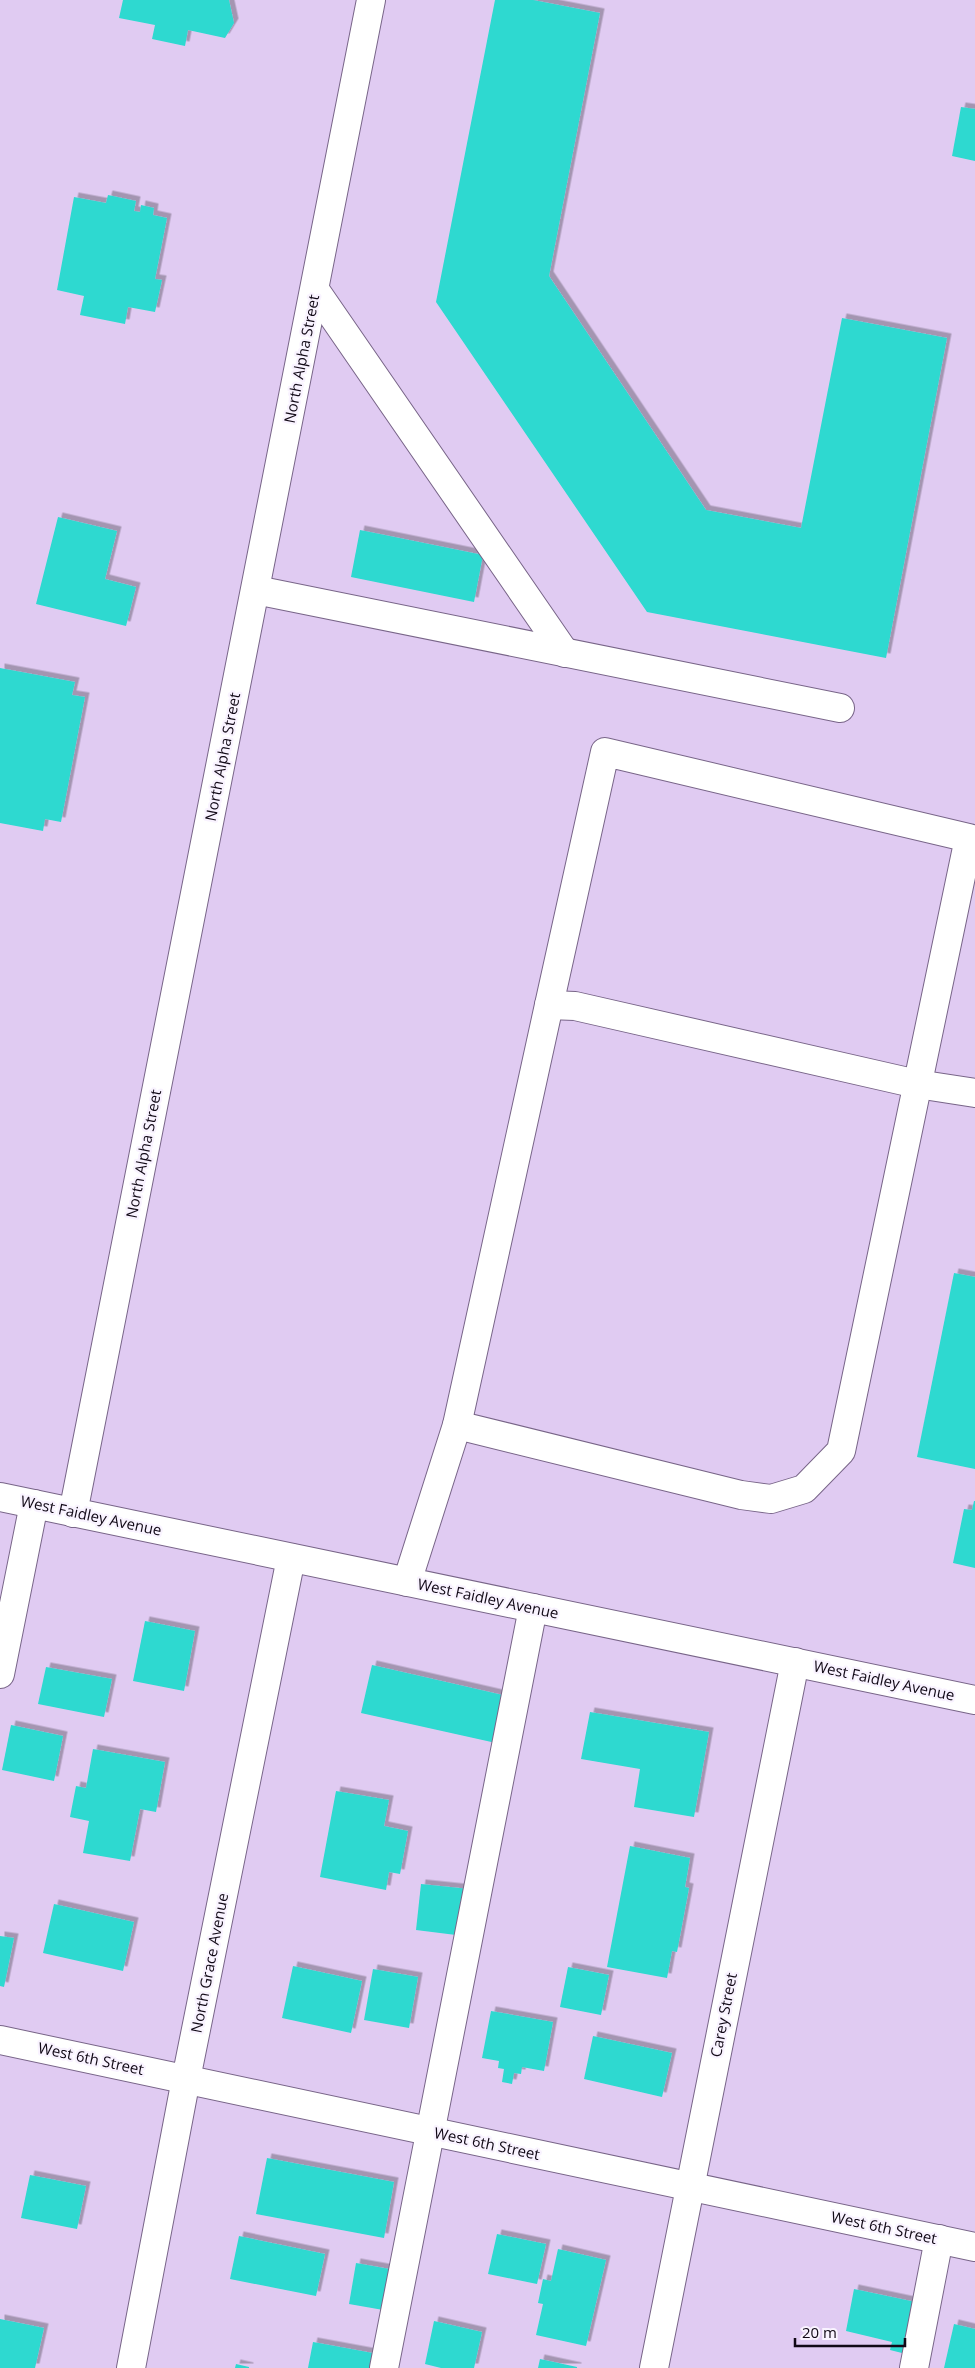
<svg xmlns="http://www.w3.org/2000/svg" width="975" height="2368" viewBox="0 0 975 2368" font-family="'Open Sans',sans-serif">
<defs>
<filter id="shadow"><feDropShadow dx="4.5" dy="-4.5" stdDeviation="0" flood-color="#0004"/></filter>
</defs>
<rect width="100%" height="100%" fill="#e0cbf2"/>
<!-- building -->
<g fill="#2dd9d0" filter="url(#shadow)">
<polygon points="123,0 229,0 234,23 225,38 188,30 185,46 152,39 155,25 119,18"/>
<polygon points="495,0 533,0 600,13 549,276 706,510 801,528 842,318 947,338 886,658 647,612 436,302"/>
<polygon points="961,107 975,109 975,161 952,156"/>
<polygon points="108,195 136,201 134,211 140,212 141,205 154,208 153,215 167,218 155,279 162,280 155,312 128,307 125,324 80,315 84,296 57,290 74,197 106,203"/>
<polygon points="58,517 117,531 105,579 136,587 126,626 36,604"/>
<polygon points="360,530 483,555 474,602 351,577"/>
<polygon points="0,668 75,682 72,695 85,697 61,822 45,819 43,831 0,823"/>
<polygon points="954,1273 975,1277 975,1469 917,1457"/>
<polygon points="974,1501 975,1501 975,1568 953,1563 964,1509 972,1510"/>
<polygon points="145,1621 195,1631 184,1691 133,1681"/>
<polygon points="372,1665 507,1696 496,1743 361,1713"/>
<polygon points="46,1667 112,1679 104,1717 38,1704"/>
<polygon points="590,1712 709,1732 694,1817 634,1807 640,1769 581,1759"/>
<polygon points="11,1725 63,1736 54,1781 2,1770"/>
<polygon points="93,1749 165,1762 156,1812 140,1809 130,1861 83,1853 89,1821 70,1817 76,1786 86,1788"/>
<polygon points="336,1791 389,1800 384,1826 408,1831 400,1874 389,1872 386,1890 320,1877"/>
<polygon points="630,1846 690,1858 685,1887 689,1888 677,1952 672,1951 667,1978 607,1967"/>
<polygon points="421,1884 469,1889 464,1936 416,1930"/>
<polygon points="54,1904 134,1922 123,1971 43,1953"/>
<polygon points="0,1936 14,1938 4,1987 0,1986"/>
<polygon points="293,1966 362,1981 351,2033 282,2018"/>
<polygon points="568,1967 609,1975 601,2015 560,2007"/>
<polygon points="373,1969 418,1977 409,2028 364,2020"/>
<polygon points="491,2011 553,2022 544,2071 522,2067 521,2074 514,2073 512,2084 502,2082 504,2069 498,2068 499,2061 482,2058"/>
<polygon points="593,2036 672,2053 662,2097 584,2079"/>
<polygon points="267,2158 394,2182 384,2238 256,2214"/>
<polygon points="30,2175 86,2186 77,2229 21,2218"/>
<polygon points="497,2234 546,2244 537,2284 488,2274"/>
<polygon points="239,2236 325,2254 316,2296 230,2279"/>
<polygon points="558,2249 606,2260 586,2346 536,2335 543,2304 538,2303 543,2279 551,2281"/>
<polygon points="356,2263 395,2270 389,2311 349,2304"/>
<polygon points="854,2289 925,2304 914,2356 890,2350 892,2342 846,2331"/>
<polygon points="0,2319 44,2328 35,2368 0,2368"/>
<polygon points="434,2321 482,2332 474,2368 441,2368 425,2364"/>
<polygon points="954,2324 975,2329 975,2368 944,2368"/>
<polygon points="313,2342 378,2354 376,2368 308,2368"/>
<polygon points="540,2359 577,2367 577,2368 538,2368"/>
<polygon points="236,2364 249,2367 249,2368 235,2368"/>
</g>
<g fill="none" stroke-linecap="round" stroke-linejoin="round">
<defs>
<g id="minor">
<polyline points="315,290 565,653"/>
<polyline points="256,590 840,708"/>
<polyline points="457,1425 741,1495 771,1499 804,1489 841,1451 969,838 605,752 549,1005"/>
<polyline points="0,1497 975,1700"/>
<polyline points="73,1513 371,0"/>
<polyline points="407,1582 457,1425 549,1005 575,1006 917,1084 975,1093"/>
<polyline points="0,1674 34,1504"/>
<polyline points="0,2040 975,2247"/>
<polyline points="131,2368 186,2079 291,1558"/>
<polyline points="384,2368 533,1608"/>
<polyline points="654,2368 795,1662"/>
<polyline points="914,2368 939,2239"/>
</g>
</defs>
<!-- minor casing -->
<use href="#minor" stroke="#786588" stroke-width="30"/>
<!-- minor -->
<use href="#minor" stroke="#fff" stroke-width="28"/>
</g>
<g text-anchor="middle" stroke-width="4.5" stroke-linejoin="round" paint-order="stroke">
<!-- street labels -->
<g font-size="15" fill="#110916" stroke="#f9f3ff">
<text transform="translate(302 359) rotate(-79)" y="5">North Alpha Street</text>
<text transform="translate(223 757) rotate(-79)" y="5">North Alpha Street</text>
<text transform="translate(144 1154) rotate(-79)" y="5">North Alpha Street</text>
<text transform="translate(91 1516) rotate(12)" y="5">West Faidley Avenue</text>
<text transform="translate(488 1599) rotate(12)" y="5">West Faidley Avenue</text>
<text transform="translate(884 1681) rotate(12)" y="5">West Faidley Avenue</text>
<text transform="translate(210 1963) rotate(-79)" y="5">North Grace Avenue</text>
<text transform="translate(724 2015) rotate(-79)" y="5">Carey Street</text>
<text transform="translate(91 2059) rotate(12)" y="5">West 6th Street</text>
<text transform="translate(487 2144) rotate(12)" y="5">West 6th Street</text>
<text transform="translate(884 2228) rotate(12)" y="5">West 6th Street</text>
</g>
</g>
<!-- scale -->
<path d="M795 2338v8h110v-8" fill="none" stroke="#110916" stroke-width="2.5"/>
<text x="802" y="2338" font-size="15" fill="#110916" stroke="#f9f3ff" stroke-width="4" paint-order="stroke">20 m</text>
</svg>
